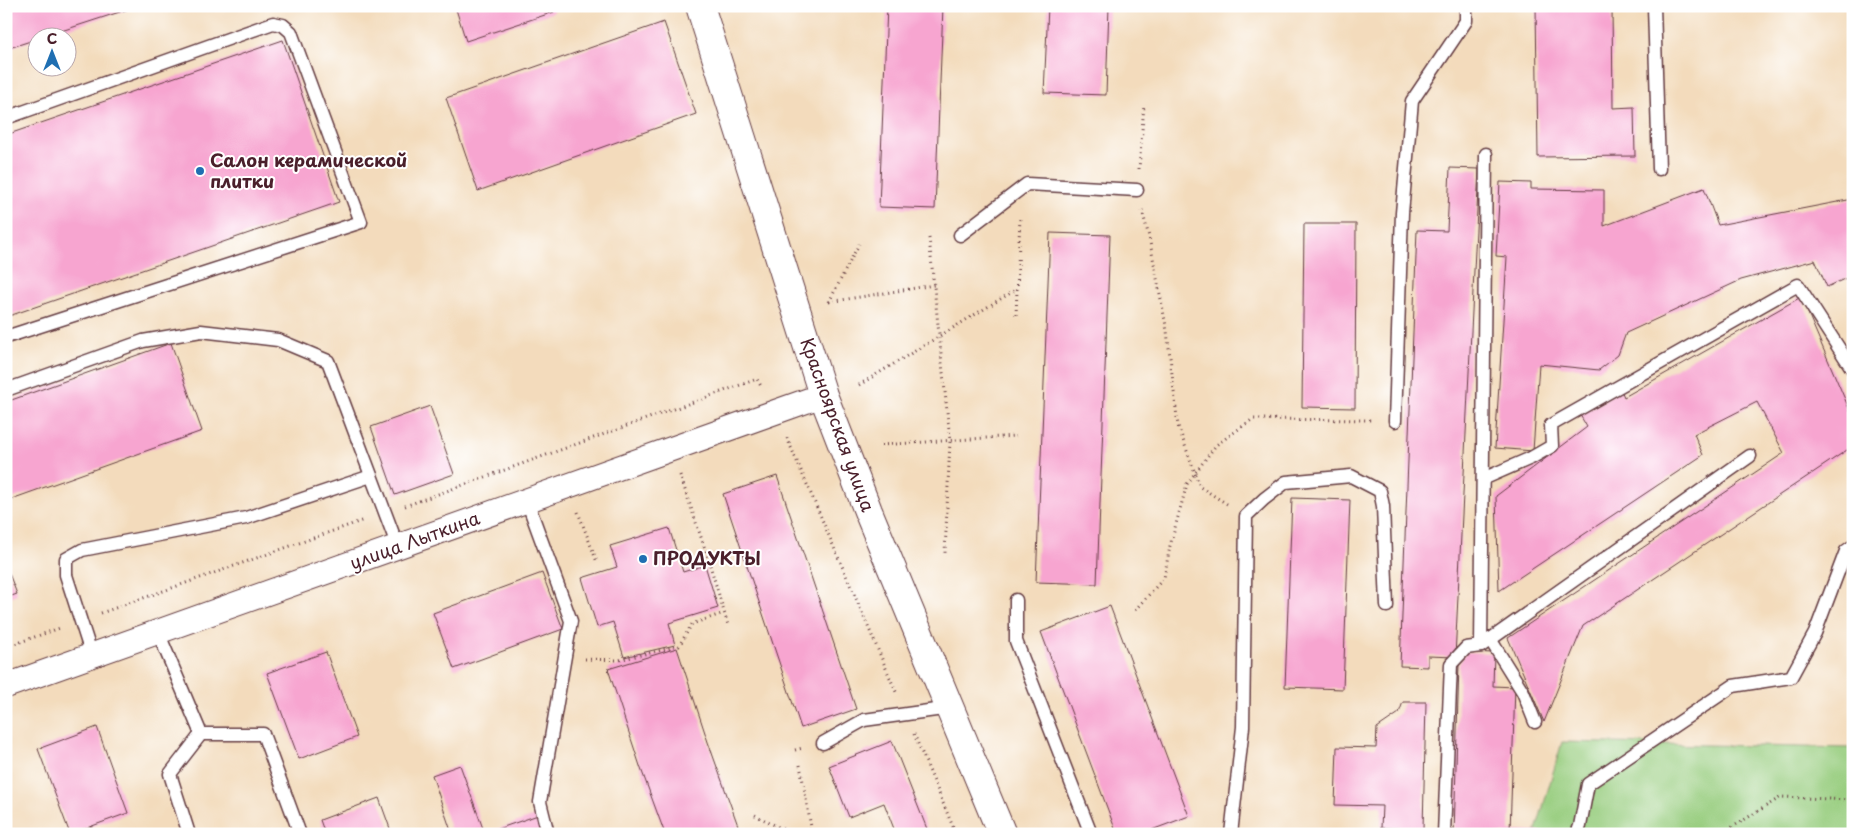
<svg xmlns="http://www.w3.org/2000/svg" width="1859" height="840" viewBox="0 0 1859 840" font-family="'Playpen Sans',sans-serif">
<rect width="100%" height="100%" fill="#fff"/>
<filter id="ink" filterUnits="userSpaceOnUse"><feTurbulence type="fractalNoise" baseFrequency=".02" numOctaves="2"/><feDisplacementMap in="SourceGraphic" scale="10" xChannelSelector="R" yChannelSelector="G"/><feConvolveMatrix kernelMatrix="1 2 1 2 8 2 1 2 1" color-interpolation-filters="sRGB"/></filter>
<filter id="wash" filterUnits="userSpaceOnUse"><feTurbulence type="fractalNoise" baseFrequency=".0096" numOctaves="4" result="noise"/><feDisplacementMap in="SourceGraphic" scale="20" xChannelSelector="R" yChannelSelector="G"/><feGaussianBlur stdDeviation="1.12" result="paint"/><feColorMatrix in="noise" values="0 0 0 0 0 0 0 0 0 0 0 0 0 0 0 0 0 1.4 0 .05"/><feComposite in="paint" operator="in"/></filter>
<g filter="url(#wash)">
<rect width="100%" height="100%" fill="#f3dbbc"/>
<!-- green -->
<polygon fill="#99ce80" stroke="#727656" points="1562,742 1853,748 1853,834 1535,834"/>
<g id="blocks">
<!-- building -->
<g fill="#f7a5d0">
<polygon points="19,6 135,6 135,7 6,49 6,10"/>
<polygon points="455,6 552,6 554,12 466,41"/>
<polygon points="887,6 943,6 935,209 879,207"/>
<polygon points="1048,6 1109,6 1106,95 1044,93"/>
<polygon points="1536,6 1612,6 1613,108 1634,107 1635,156 1538,157"/>
<polygon points="664,22 696,114 478,191 446,98"/>
<polygon points="283,40 339,202 6,317 6,135"/>
<polygon points="1450,168 1479,169 1455,657 1428,656 1428,667 1400,666 1417,230 1447,231"/>
<polygon points="1500,182 1531,183 1531,189 1604,190 1604,226 1704,188 1718,225 1853,199 1853,275 1827,287 1815,260 1741,280 1626,333 1618,355 1599,370 1539,364 1533,451 1495,448 1507,257 1496,256"/>
<polygon points="1304,224 1356,224 1355,408 1302,407"/>
<polygon points="1050,233 1110,235 1097,584 1036,582"/>
<polygon points="1801,297 1853,418 1853,446 1583,626 1544,722 1508,638 1784,453 1757,402 1694,434 1703,455 1499,591 1496,496 1587,427 1580,415 1621,390 1624,397"/>
<polygon points="171,343 202,431 6,501 6,402"/>
<polygon points="430,406 454,474 395,495 371,427"/>
<polygon points="777,476 856,709 801,728 723,494"/>
<polygon points="1292,498 1350,500 1343,689 1285,687"/>
<polygon points="669,528 683,572 705,565 718,608 669,623 675,645 624,657 613,622 597,627 582,578 617,567 610,546"/>
<polygon points="6,566 17,594 6,598"/>
<polygon points="542,573 563,629 454,669 433,613"/>
<polygon points="1110,606 1189,816 1141,834 1117,834 1041,632"/>
<polygon points="677,648 708,742 741,834 665,834 640,766 608,669"/>
<polygon points="326,652 357,737 299,759 267,673"/>
<polygon points="1466,652 1494,653 1493,686 1515,687 1510,831 1542,832 1542,834 1454,834 1459,664"/>
<polygon points="1403,702 1426,702 1423,829 1381,828 1382,806 1335,805 1337,747 1376,748 1377,728 1399,713"/>
<polygon points="97,727 128,813 70,834 38,749"/>
<polygon points="892,741 929,834 896,834 884,803 849,817 829,766"/>
<polygon points="460,765 485,834 452,834 432,775"/>
<polygon points="379,798 392,834 325,834 320,820"/>
<polygon points="538,815 544,834 486,834 486,833"/>
</g>
</g>
</g>
<g filter="url(#ink)">
<use href="#blocks" fill-opacity="0" stroke="#633b41" stroke-width="1"/>
<g fill="none" stroke-linecap="round" stroke-linejoin="round">
<defs>
<g id="service">
<polyline points="1654,6 1659,169"/>
<polyline points="6,118 273,23 283,25 291,32 361,222 6,337"/>
<polyline points="1486,154 1481,646 1750,456"/>
<polyline points="960,235 1027,184 1137,190"/>
<polyline points="6,390 143,341 201,331 278,340 328,361 398,547"/>
<polyline points="1395,421 1402,213 1412,101 1466,21 1466,6"/>
<polyline points="1483,479 1531,458 1552,446 1551,425 1798,285 1853,370"/>
<polyline points="527,501 571,621 540,802 548,834"/>
<polyline points="1016,600 1016,641 1091,834"/>
<polyline points="158,632 201,734 263,734 300,834"/>
<polyline points="1490,639 1523,692 1535,722"/>
<polyline points="92,656 66,575 66,559 82,550 246,518 371,476"/>
<polyline points="823,743 864,720 950,708"/>
<polyline points="189,834 170,774 201,734"/>
<polyline points="1231,834 1243,727 1246,516 1264,499 1286,482 1351,476 1380,491 1383,506 1387,606"/>
<polyline points="1444,834 1451,664 1466,648 1481,646"/>
<polyline points="1577,834 1580,826 1588,784 1733,686 1791,677 1815,633 1846,551 1853,546"/>
</g>
<polyline id="minor" points="6,686 823,395"/>
<polyline id="tertiary" points="700,6 823,395 868,511 1002,834"/>
</defs>
<!-- service casing -->
<use href="#service" stroke="#633b41" stroke-width="15"/>
<!-- minor casing -->
<use href="#minor" stroke="#633b41" stroke-width="26"/>
<!-- tertiary casing -->
<use href="#tertiary" stroke="#633b41" stroke-width="30"/>
<!-- path -->
<g stroke="#633b41" stroke-width="3" stroke-dasharray="1 4" stroke-linecap="butt">
<polyline points="1139,169 1144,105"/>
<polyline points="1142,210 1149,237 1167,331 1178,426 1200,487 1227,504"/>
<polyline points="929,238 950,440 945,553"/>
<polyline points="829,302 934,285"/>
<polyline points="829,302 859,244"/>
<polyline points="1016,315 1020,217"/>
<polyline points="859,385 1017,289"/>
<polyline points="787,438 897,694"/>
<polyline points="881,445 1016,436"/>
<polyline points="680,475 706,552 728,625"/>
<polyline points="405,506 757,379 762,388"/>
<polyline points="578,512 597,562"/>
<polyline points="1135,610 1164,578 1170,546 1187,484 1216,445 1253,419 1374,420"/>
<polyline points="101,613 364,520"/>
<polyline points="6,647 60,628"/>
<polyline points="585,659 619,660 679,646 692,624 724,613"/>
<polyline points="914,734 956,834"/>
<polyline points="795,750 803,748"/>
<polyline points="800,765 811,827 807,834"/>
<polyline points="755,815 792,834"/>
<polyline points="1725,834 1726,831 1781,797 1853,800"/>
</g>
<!-- service -->
<use href="#service" stroke="#fff" stroke-width="12"/>
<!-- minor -->
<use href="#minor" stroke="#fff" stroke-width="24"/>
<!-- tertiary -->
<use href="#tertiary" stroke="#fff" stroke-width="28"/>
</g>
</g>
<!-- markers -->
<g fill="#1f6fb2" stroke="#fff" stroke-width="2">
<circle cx="200" cy="171" r="5"/>
<circle cx="643" cy="559" r="5"/>
</g>
<g text-anchor="middle" stroke-width="4" stroke-linejoin="round" paint-order="stroke">
<!-- poi labels -->
<g font-size="18" font-weight="bold" fill="#4a1f2b" stroke="#fff" text-anchor="start">
<text x="210" y="167">Салон керамической<tspan x="210" dy="21">плитки</tspan></text>
<text x="653" y="565">ПРОДУКТЫ</text>
</g>
<!-- street labels -->
<g font-size="18" fill="#4a1f2b" stroke="#fff">
<text transform="translate(837 425) rotate(70)" y="6">Красноярская улица</text>
<text transform="translate(415 541) rotate(-20)" y="6">улица Лыткина</text>
</g>
</g>
<!-- margin -->
<rect width="1859" height="840" fill="none" stroke="#fff" stroke-width="25"/>
<!-- north arrow -->
<g transform="translate(52 52)"><circle r="24" fill="#ffffff" stroke="#b7a5aa"/>
<path d="M0-4L9 19L0 12L-9 19Z" fill="#1f6fb2"/>
<text y="-8" font-size="14" font-weight="bold" text-anchor="middle" fill="#4a1f2b">С</text>
</g>
</svg>
